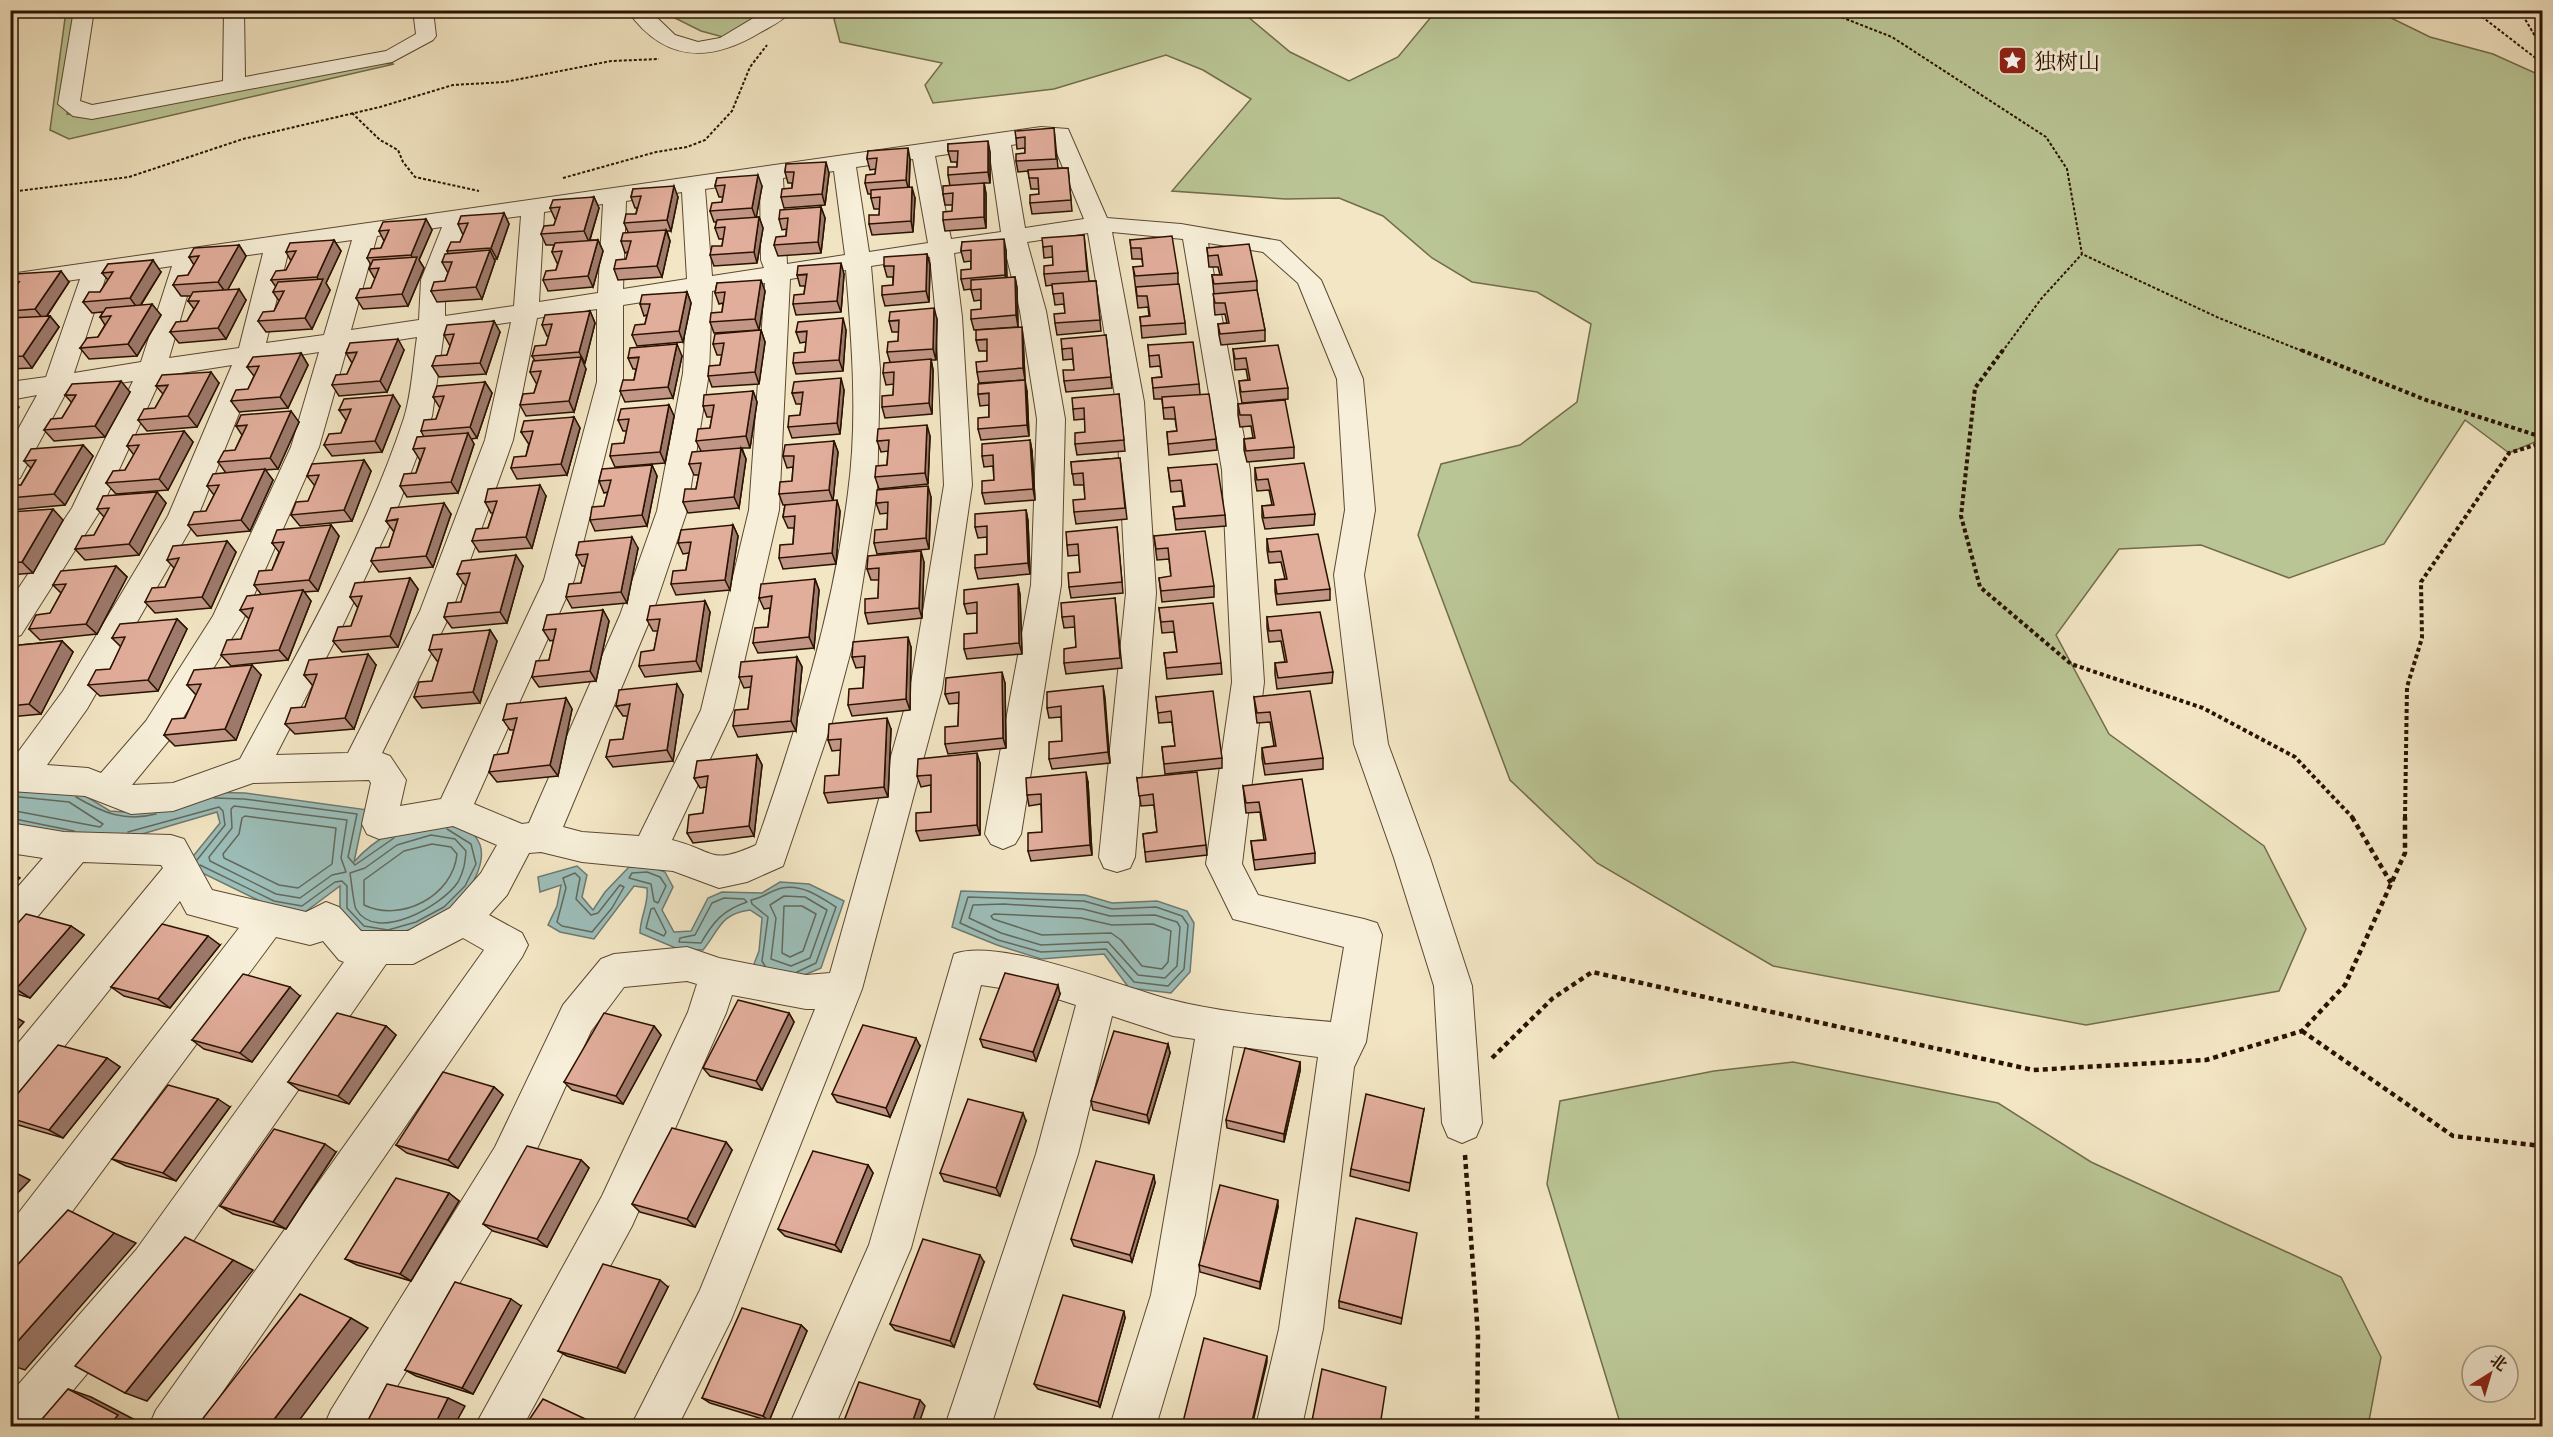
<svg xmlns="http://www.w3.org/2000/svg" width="2553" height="1437" viewBox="0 0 2553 1437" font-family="'Sorts Mill Goudy','Noto Serif SC',serif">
<rect width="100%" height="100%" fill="#f3e6c4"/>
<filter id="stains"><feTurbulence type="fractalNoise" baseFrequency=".00333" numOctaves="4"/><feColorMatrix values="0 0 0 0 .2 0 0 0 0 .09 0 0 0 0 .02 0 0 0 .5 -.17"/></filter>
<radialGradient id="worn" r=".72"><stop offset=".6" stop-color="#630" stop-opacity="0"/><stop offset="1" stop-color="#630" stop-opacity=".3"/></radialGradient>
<!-- green -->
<g fill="#bac595" stroke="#726c4a" stroke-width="1.5">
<polygon points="848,10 1241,11 1290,52 1349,81 1398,57 1436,11 2377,11 2430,37 2493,54 2542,76 2542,439 2509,453 2465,420 2384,544 2289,578 2201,545 2119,549 2056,635 2109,734 2264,846 2306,929 2279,991 2086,1025 1773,966 1597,863 1510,780 1418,535 1441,464 1520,445 1577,402 1591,324 1537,292 1472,282 1432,258 1383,216 1339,198 1286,199 1172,191 1251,99 1203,70 1166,55 1054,89 933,103 925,85 942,63 840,42 834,19"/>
<polygon points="66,11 81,11 67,114 92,116 354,61 394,64 69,139 50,130"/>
<polygon points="661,11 768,11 723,37 701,31"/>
<polygon points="1793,1062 1998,1103 2091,1162 2341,1277 2381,1357 2368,1426 1621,1426 1547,1184 1560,1101 1714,1071"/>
</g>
<!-- water -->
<g fill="#9cbeb9" stroke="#6e796f" stroke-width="1.5">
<path d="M11 783 74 789 110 811 139 813 201 792 245 793 368 810 362 824 354 862C372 841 409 817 437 822 445 824 453 824 460 827 505 842 469 898 445 915 427 927 406 932 385 933 376 934 367 934 358 929 352 925 346 915 340 909V886L305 912 272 907 186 865 220 823 217 812 115 842 11 823Z"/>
<path d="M577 866 587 875 582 897 593 910 605 892 629 867 648 866 665 872 673 887 662 910 674 932 691 931 708 898 722 892 762 893 780 882 809 884 844 901 821 968C793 980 780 985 754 964L759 951 762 918 750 910C720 914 720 929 703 950L678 949 640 933C640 917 649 904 647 888L634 886 594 939 560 932 548 925 557 906 561 885 540 892 538 877Z"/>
<polygon points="961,891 1085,895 1112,903 1157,901 1187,911 1194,923 1190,972 1171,993 1129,988 1104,954 1041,959 997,945 952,927"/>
</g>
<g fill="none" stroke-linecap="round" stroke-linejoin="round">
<!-- shore -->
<g stroke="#63685c" stroke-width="1.5">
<polyline points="10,796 69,802 103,824 100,827 10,810"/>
<path d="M76 797C103 813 125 822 156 814"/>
<polyline points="214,798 244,799 357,814 348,857 355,865 394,838"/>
<polygon points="234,806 347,820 341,858 346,872 332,875 300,898 276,894 210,861 209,857 232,828 231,809"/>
<polygon points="245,816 336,828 332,864 298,888 279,885 224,858 223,854 239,834 242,818"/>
<polyline points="10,818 74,831"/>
<polyline points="128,832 219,807 223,811 225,825 197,860"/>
<path d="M431 835 455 839 466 851C465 863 464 871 458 882 443 905 376 944 356 909 354 907 351 879 350 873L365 868 397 845Z"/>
<path d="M432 844 451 847 457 854C453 896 401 923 364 905V880L404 851Z"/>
<polyline points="200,865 274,901 302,906 335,882 342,881 347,886 347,908 364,926 388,930 416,922 444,907 465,886 476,864 471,844 447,829"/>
<polygon points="647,872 660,877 666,886 658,903 654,901 651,884 629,878 632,873"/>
<polygon points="575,873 580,878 576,899 591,915 598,913 620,885 624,887 612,908 592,932 562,926 557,922 566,888 563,878"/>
<polygon points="784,896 805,897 827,910 810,958 791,966 771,959 776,918 770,905"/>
<polygon points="968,897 1084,901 1112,909 1156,907 1182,916 1188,925 1184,969 1168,986 1134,982 1106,949 1041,952 998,940 960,923"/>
<path d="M724 898 744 899 747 902C723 910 713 922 701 943L679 942 680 938 695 935 712 903Z"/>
<polygon points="1004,904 1083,909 1110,916 1155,915 1177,922 1180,927 1177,966 1165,978 1138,975 1108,942 1041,945 1001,933 969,918 973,905"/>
<polygon points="784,906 802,906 816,914 803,951 790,957 782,953"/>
<polygon points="654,908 666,932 664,936 646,928 651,909"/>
<polygon points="994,914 1081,918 1112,925 1153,924 1171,931 1168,962 1162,969 1142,966 1121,940 1111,933 1042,935 993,919 991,916"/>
<path d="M765 966 762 961 768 917 752 904 751 900C763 898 771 890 782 888 803 884 820 897 836 907L816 963 797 972"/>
</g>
<defs>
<g id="minor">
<polygon points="74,10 94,10 80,101 92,105 223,81 224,10 244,10 245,77 386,51 416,34 413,10 433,10 436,36 433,40 392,62 92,119 73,116 58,104"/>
<path d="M627 10H649L675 35 698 42 720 38 767 10H792C785 20 771 26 761 32 710 63 664 63 627 10Z"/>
<path d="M1041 127 1068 129 1107 218 1181 224 1280 241 1321 280 1363 379 1375 510 1364 575 1388 744 1430 858 1472 986 1482 1123 1476 1137 1462 1143 1448 1137 1442 1123 1434 986 1394 858 1354 744 1334 575 1345 510 1337 379 1298 283 1263 252 1208 243 1250 470 1264 682 1242 864 1258 895 1364 919 1377 923 1382 935 1366 1042 1354 1067 1323 1329 1302 1426H1256L1279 1329 1318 1057 1233 1046 1195 1295 1156 1426H1110L1151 1295 1195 1039 1173 1036 1112 1016 1078 1154 991 1426H945L1036 1154 1076 1005 1045 995 981 985 911 1248 835 1426H789L869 1245 954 954C1000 937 1121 987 1172 1000 1223 1013 1278 1017 1331 1022L1344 947 1233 919 1206 864 1232 682 1222 470 1183 239 1112 232 1144 402 1156 593 1135 857 1130 868 1117 872 1104 868 1099 857 1126 593 1116 402 1088 233 1027 242 1046 311 1065 419 1061 585 1021 834 1015 844 1003 849 991 844 985 834 1031 585 1037 419 1020 311 1004 246 954 253 962 317 972 485 942 689 862 989 731 1320 678 1426H631L700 1290 815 1009H806L732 995 726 1013 632 1226 523 1426H475L602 1196 688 1012 697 984 687 981 624 987 591 1031 525 1175 373 1426H324L331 1410 495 1147 563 1005 601 959 614 954 687 947 719 958 806 975 830 973 910 689 944 485 936 317 930 257 871 266 880 369 877 492 853 643 832 722 783 866 747 882 719 888 673 871 582 862 541 852 529 853 507 895 489 915 522 933 528 945 522 957 199 1426H149L156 1410 484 950 463 938 413 964H386L166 1280 43 1426H10V1394L136 1250 344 962 339 960 323 941 310 945 276 937 25 1275 10 1281V1224L239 928 187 914 180 901 24 1097 10 1103V1053L163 868 161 865 83 862 23 934 10 939V896L43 858 10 853V823L64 832 171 835 184 839 212 890 306 912 326 902 339 907 361 931H408L450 908 481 873 497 845 453 826 379 839 367 834 362 824 371 783 369 780 253 783 173 811 131 814 85 796 10 791V763L63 691 168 516 232 365 162 376 100 511 21 635 10 639V601L72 508 133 381 67 391 20 478 10 481V444L37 395 10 400V382L46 377 80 279 10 289V274ZM1041 141H1052L1084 219 1025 228 1011 145ZM989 148 1001 232 951 239 935 156ZM913 159 928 243 869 252 856 167ZM834 171 845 255 787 264 783 178ZM760 181 761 260 764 268 712 276 705 189ZM682 192 687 279 623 289 626 201ZM603 204 598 293 539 302 544 212ZM521 216 514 306 445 316V280L468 223ZM442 227 421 280 419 320 351 330 377 236ZM352 240 324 335 266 343 289 249ZM263 253 239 348 169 358 197 262ZM172 266 141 362 74 373 106 276ZM846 270C852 344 858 420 848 493 832 618 797 727 756 845 709 866 716 851 672 840L733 710 779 510 790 279ZM765 283 749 510 701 710 639 836 582 832 563 827 652 615 687 511 709 373 712 291ZM687 295 683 373 657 511 620 615 529 823 522 824 474 804 574 580 623 382V305ZM597 309V382L544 580 441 799 400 806 406 780 390 756 382 753 452 611 513 440 537 318ZM511 322 485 440 420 611 348 753 276 755 342 627 396 512 432 416 444 332ZM417 337C413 363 412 392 404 418 365 537 299 649 240 759L173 783 132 785 170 739 243 620 319 447 347 348ZM319 352 291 447 213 616 146 721 101 773 88 768 47 765 87 709 198 516 260 361Z"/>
</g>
</defs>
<!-- minor casing -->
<use href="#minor" stroke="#5c4731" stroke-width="2"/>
<!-- path-far2 -->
<g stroke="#2a1200" stroke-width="2" stroke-dasharray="3 2" stroke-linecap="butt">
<polyline points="1823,10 1892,37 2046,137 2067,169 2082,254 2219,318 2305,352"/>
<polyline points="2463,10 2481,16 2542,63"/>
<polyline points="2523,10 2525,19 2542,48"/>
<polyline points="806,15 813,10"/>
<polyline points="352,113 380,140 398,150 403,162 415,177 479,191"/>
<polyline points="563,178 656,152 687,147 705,140 732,111 750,67 767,45"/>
<polyline points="10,192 129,177 243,139 380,107 453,85 505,82 611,61 659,59"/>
<polyline points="2002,352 2041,299 2082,254"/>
</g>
<!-- path-far1 -->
<g stroke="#2a1200" stroke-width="4" stroke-dasharray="4 3" stroke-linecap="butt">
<polyline points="2003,350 1975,388 1961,516 1980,587 2071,664 2203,708 2295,757 2353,818"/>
<polyline points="2301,350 2426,400 2542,437"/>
<polyline points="2405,818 2407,687 2422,638 2421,582 2509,453 2542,443"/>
</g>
<!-- path -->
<g stroke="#2a1200" stroke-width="4.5" stroke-dasharray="5 4" stroke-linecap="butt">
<polyline points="2352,817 2391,883"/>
<polyline points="2302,1031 2453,1136 2542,1146"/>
<polyline points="1492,1058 1553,998 1592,972 2033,1070 2206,1060 2302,1031 2345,985 2405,853 2405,817"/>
<polyline points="1465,1155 1478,1336 1477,1426"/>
</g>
<!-- minor -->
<use href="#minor" fill="#f7efd9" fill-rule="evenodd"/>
</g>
<!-- wall -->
<g fill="#c29686" stroke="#2a1200" stroke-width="1.5">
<polygon points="1054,128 1058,168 1068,168 1072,211 1032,214 1030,203 1039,194 1039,189 1031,189 1028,171 1018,172 1016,161 1025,153 1025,148 1017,149 1016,138"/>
<polygon points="948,144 990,152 990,183 984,183 986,194 986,228 945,231 943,220 952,211 953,205 945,205 943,194 950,186 948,175 957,167 957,162 951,162 948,151"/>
<polygon points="868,151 910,159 909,187 915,198 913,232 872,235 869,224 879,215 880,209 874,209 871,198 871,194 868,194 865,183 875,174 876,169 870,170 867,159"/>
<polygon points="786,164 829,173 825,205 784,208 781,197 792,188 792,183 788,183 785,172"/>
<polygon points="717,178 762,186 756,217 759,217 763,228 757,263 714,266 710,255 722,246 723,239 719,239 715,228 717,222 714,222 710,211 722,202 723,197 719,197 715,186"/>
<polygon points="633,189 678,197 671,231 667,231 670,241 662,277 618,280 614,269 626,259 628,252 625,253 621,241 628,232 624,223 636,214 637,208 635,208 631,197"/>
<polygon points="594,197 599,208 590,240 598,240 603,251 593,287 548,291 543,280 556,270 558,263 557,263 552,252 554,245 546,245 541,234 554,225 556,219 555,219 550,208"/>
<polygon points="821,207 825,218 821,253 778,256 774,245 786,236 787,229 782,230 779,219"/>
<polygon points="504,213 509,224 497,259 494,259 495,261 482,299 437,302 431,291 445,281 448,273 442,262 448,253 447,251 460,242 463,235 458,224"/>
<polygon points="426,219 432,230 419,260 424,268 408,306 363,309 356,298 371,288 375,279 369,269 371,265 367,258 381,248 384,241 379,231"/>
<polygon points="1084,235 1089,281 1096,281 1101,331 1057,335 1055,323 1065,313 1064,304 1055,305 1052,285 1046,286 1044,274 1053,265 1053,257 1044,258 1043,247"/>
<polygon points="334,240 341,251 326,283 330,290 312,329 266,332 258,321 274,311 279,301 273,292 276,287 271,280 286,270 291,261 286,252"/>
<polygon points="1130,240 1178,273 1178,284 1185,323 1186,334 1142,338 1140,317 1149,316 1148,307 1138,308 1133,267 1143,267 1142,259 1132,259"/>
<polygon points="962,242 1006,250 1007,278 1015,277 1017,288 1018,327 974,330 971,319 981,309 981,300 974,301 971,289 964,290 961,279 971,269 971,261 964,262 961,251"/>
<polygon points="239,245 246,256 228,289 246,300 226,339 179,343 170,332 187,321 194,309 188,301 191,296 181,296 173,285 188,275 194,265 189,257"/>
<polygon points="1207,248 1257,281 1257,291 1265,330 1265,341 1221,345 1219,335 1218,324 1227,323 1225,314 1215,315 1214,305 1214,294 1212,275 1220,275 1218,267 1209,267"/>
<polygon points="927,254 930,265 929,302 885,306 882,295 893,285 893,277 887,277 884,266"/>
<polygon points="108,264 161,272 141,305 161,315 137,356 89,359 80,348 98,337 105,325 100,317 103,312 92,313 83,302 100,292 108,280 102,273"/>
<polygon points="844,274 841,312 796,315 793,304 804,294 805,286 800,286 797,275"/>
<polygon points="10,280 69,282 47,316 50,316 59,327 32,368 10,369 10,294 14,290 10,285"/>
<polygon points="717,283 765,291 759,330 714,333 710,322 722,312 723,303 719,304 715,293"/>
<polygon points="687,292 691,303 683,342 637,346 632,335 645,324 647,315 644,316 640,304"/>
<polygon points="590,311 595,323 585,363 583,363 586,369 574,412 526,416 520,405 534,393 537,383 536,383 530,372 535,361 532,356 546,345 549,336 547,336 542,325"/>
<polygon points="937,319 936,360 931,360 933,370 932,414 885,418 882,407 893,395 894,384 886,385 883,373 890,362 887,352 898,341 899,332 892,332 889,321"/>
<polygon points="494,321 500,332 486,374 439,377 432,366 447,355 450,346 444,335"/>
<polygon points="761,330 765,342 759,384 712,387 708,376 720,365 722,355 717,355 713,344"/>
<polygon points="846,330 843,371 796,374 793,363 805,352 806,342 800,343 796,332"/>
<polygon points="1106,335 1112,388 1066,392 1064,381 1074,370 1073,359 1063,360 1062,349"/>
<polygon points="1023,338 1025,380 979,383 977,372 987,361 987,351 979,351 976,340"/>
<polygon points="1148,345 1199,384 1200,394 1216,439 1217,450 1169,455 1167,432 1177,431 1175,419 1164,419 1162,399 1154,399 1152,378 1162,377 1160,366 1150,367"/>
<polygon points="1233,349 1288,388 1288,399 1242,403 1240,392 1239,381 1248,380 1246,369 1235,370"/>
<polygon points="404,350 387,392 339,396 332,385 347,374 352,363 346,353"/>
<polygon points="301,353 308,365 288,408 239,412 231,401 248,389 254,376 247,367"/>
<polygon points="682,356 673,398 625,402 620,391 634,380 636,369 633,369 628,358"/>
<polygon points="485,382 492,393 477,438 471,439 474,444 458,493 407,497 400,486 416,473 420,460 413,449 424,437 421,431 436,419 440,408 433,397"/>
<polygon points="219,383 197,427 147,431 138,420 155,408 163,394 156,386"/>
<polygon points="844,390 840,434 792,438 788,427 800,415 802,404 796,404 792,393"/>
<polygon points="753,391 757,402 750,448 742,448 746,459 739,508 688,513 683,502 696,489 699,475 694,475 689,464 701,451 696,441 710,428 712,417 707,417 703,406"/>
<polygon points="1027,391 1029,436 981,440 978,429 989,417 989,405 980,406 978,394"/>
<polygon points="130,392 105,437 54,441 44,430 62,418 72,403 65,395"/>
<polygon points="1119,394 1125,451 1077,455 1075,444 1085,432 1085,419 1074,420 1073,409"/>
<polygon points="1238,404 1294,447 1294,458 1247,462 1244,450 1244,439 1253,438 1251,426 1240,427 1238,415"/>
<polygon points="669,405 674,416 665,463 615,467 610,456 624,443 627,431 623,431 618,420"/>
<polygon points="400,406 382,452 332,456 324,445 341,433 346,420 339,410"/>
<polygon points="574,417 580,428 567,475 517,479 511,468 526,456 529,443 528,443 521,432"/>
<polygon points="299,422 278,469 265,470 273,480 250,531 197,536 188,525 206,511 214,495 207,486 226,473 218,462 235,450 242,435 236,426"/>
<polygon points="184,431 193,442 168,490 116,494 106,483 125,470 134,455 127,446"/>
<polygon points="930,436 928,484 879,489 875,477 887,465 888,451 881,452 877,441"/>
<polygon points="1030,440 1032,451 1035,500 985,504 982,493 994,480 993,466 984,467 982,456"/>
<polygon points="834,441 838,452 833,500 840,511 836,564 783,569 779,558 793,544 794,528 788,528 783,517 785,505 783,505 779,494 792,481 793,467 787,468 783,456"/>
<polygon points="83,445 93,456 65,505 11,510 10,509 10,486 21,485 31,468 24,461"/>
<polygon points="1120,458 1127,519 1076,524 1074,512 1085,499 1084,485 1074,485 1071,462"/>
<polygon points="364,460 371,471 352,521 300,526 291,515 308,501 315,486 307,476"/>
<polygon points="652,465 657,476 647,526 595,531 590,520 604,506 608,492 604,493 599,481"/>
<polygon points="1168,468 1225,515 1226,526 1176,530 1173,507 1184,506 1182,491 1171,492"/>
<polygon points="1255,468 1315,514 1314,525 1265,529 1262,517 1262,506 1272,505 1269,490 1257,491 1255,479"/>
<polygon points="157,492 166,503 139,555 85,560 75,549 94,535 104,517 97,509"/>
<polygon points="546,496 532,548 479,552 472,541 488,528 493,513 491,513 485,502"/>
<polygon points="931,497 929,549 877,554 874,543 887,529 888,513 880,514 876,503"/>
<polygon points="1026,510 1028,521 1030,574 978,579 975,568 987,554 987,537 978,538 975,527"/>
<polygon points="10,512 63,520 33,573 10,575"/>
<polygon points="451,514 433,567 379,572 371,561 389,547 394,532 386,521"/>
<polygon points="331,525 339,536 318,591 304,592 311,601 288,660 231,666 221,655 241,639 249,619 240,610 261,594 254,585 272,570 279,552 272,543"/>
<polygon points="733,525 738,536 730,590 676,595 671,584 686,570 689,553 683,554 678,543"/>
<polygon points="1117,527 1123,593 1071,598 1069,587 1080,572 1079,555 1068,556 1067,545"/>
<polygon points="1154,536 1214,586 1214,597 1162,602 1159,578 1171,577 1169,559 1157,560"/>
<polygon points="1267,539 1330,589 1330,600 1277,605 1275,591 1275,580 1285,579 1281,562 1269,563 1267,550"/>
<polygon points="227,541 236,552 211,608 155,613 145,602 165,587 174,568 167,560"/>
<polygon points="638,548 627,603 572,608 566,597 581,583 585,566 582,566 576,555"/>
<polygon points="924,562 922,618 868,624 865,613 878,598 879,580 871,580 867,569"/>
<polygon points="116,566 127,577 97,634 40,640 29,629 50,613 61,593 53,585"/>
<polygon points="523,566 507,623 452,628 444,617 461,602 466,585 465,585 457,574"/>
<polygon points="410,578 418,589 398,647 342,652 333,641 351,626 358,608 350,597"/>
<polygon points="815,579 819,590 814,648 758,653 753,643 768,627 770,608 764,609 759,598"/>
<polygon points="1018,584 1020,595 1022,654 967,659 964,649 977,633 977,613 967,614 964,604"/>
<polygon points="1115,598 1122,668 1066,674 1064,663 1076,647 1075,627 1064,628 1062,617"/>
<polygon points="705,601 710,612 701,671 645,677 639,666 654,650 658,631 653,631 647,620"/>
<polygon points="1159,608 1221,663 1222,674 1167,679 1164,653 1177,652 1174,632 1162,633"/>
<polygon points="603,610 609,621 596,681 539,687 532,677 549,660 554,640 550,641 543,630"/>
<polygon points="1267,617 1333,672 1332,683 1277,689 1275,674 1275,663 1285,662 1281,641 1269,642 1267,627"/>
<polygon points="177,619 187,629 158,691 100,696 88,685 110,669 121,647 112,638"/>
<polygon points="490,630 497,641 480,703 422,708 414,697 432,681 439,661 437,661 429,650"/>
<polygon points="62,641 73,652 41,714 10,717 10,646"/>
<polygon points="911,647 910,710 852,716 848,705 863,688 864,667 856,668 852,657"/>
<polygon points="797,657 802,667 796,731 738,737 733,726 748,709 751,687 744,688 739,677"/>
<polygon points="376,665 354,729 295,734 285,724 305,707 313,686 304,675"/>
<polygon points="261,675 236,740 175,746 164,735 185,718 196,695 187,685"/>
<polygon points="1005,683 1006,748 948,754 945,744 958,726 959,703 949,704 945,694"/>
<polygon points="1103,686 1110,763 1052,769 1049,759 1062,741 1061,717 1049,718 1047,708"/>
<polygon points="683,695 673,761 613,767 606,757 623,739 628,716 623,716 616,706"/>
<polygon points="1156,697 1222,758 1222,768 1165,774 1162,747 1175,746 1172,722 1159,723"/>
<polygon points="1254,697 1323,758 1323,769 1265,775 1262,758 1262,748 1274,746 1270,722 1257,723 1255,707"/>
<polygon points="566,698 572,709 558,776 497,782 489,772 508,753 514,730 510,730 503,720"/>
<polygon points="891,729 888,797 828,803 824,793 839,775 841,750 832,751 828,740"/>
<polygon points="757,755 762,765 754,836 693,843 687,833 703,813 707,787 700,788 694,778"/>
<polygon points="980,763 980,835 920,841 916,831 931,812 931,785 921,787 917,776"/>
<polygon points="1137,778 1206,845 1207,855 1146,862 1143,834 1157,832 1154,805 1141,806"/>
<polygon points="1088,782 1092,855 1031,861 1028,851 1042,832 1041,804 1029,806 1027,795"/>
<polygon points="1243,786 1315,853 1315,863 1255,870 1252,851 1251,841 1264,840 1260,812 1246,813"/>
<polygon points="71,926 84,935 30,998 10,992 10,932"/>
<polygon points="220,945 170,1008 124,996 111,987"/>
<polygon points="1060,994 1036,1061 983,1047 980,1039"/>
<polygon points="300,996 252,1062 204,1049 192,1040"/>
<polygon points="789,1013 794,1022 762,1090 710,1076 703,1068"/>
<polygon points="386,1026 396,1035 349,1104 299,1090 288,1082"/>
<polygon points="654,1026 661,1035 623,1104 572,1090 564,1082"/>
<polygon points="1168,1044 1170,1053 1149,1123 1093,1110 1091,1101"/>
<polygon points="920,1046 890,1117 837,1102 832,1094"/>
<polygon points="107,1058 120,1067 63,1138 15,1124 10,1121 10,1103"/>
<polygon points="1300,1062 1300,1071 1284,1142 1227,1128 1226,1120"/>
<polygon points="494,1087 503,1095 458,1168 407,1153 396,1145"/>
<polygon points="230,1107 176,1181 126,1166 112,1159"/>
<polygon points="1424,1109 1409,1191 1350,1176 1351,1169"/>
<polygon points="1026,1121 1000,1196 944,1181 940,1173"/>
<polygon points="726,1142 732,1150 695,1227 640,1212 632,1204"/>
<polygon points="336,1152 286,1229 233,1214 220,1206"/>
<polygon points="581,1160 589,1168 547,1247 493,1231 483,1224"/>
<polygon points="868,1165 873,1173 841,1252 785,1236 778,1229"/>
<polygon points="1155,1183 1132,1262 1074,1246 1071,1239"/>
<polygon points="449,1193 459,1201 411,1281 357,1265 345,1259"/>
<polygon points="1278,1207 1260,1289 1200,1272 1199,1265"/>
<polygon points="984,1262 954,1347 895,1330 890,1324"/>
<polygon points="668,1287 625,1373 567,1356 558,1351"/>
<polygon points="1339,1301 1402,1318 1401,1324 1339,1308"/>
<polygon points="521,1306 473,1394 416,1376 405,1370"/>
<polygon points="1125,1318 1100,1407 1038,1389 1034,1384"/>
<polygon points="801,1325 807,1331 769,1421 710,1403 702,1398"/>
</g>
<!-- shaded-wall -->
<g fill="#9e7a6d" stroke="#2a1200" stroke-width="1.5">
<polygon points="988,141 990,152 990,183 988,172"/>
<polygon points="908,148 910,159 909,191 906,180"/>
<polygon points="826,162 829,173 825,205 822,194"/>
<polygon points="758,175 762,186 756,219 752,208"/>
<polygon points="984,183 986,194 986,228 984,217"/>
<polygon points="674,186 678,197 671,231 667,220"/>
<polygon points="912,187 915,198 913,232 911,221"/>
<polygon points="594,197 599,208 589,242 584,231"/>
<polygon points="821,207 825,218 821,253 818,242"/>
<polygon points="504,213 509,224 497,259 491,248"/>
<polygon points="759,217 763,228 757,263 754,252"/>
<polygon points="426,219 432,230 419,260 424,268 408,306 402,294 415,262 411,255"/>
<polygon points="666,230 670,241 662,277 657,266"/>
<polygon points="1004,239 1006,250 1007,286 1005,275"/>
<polygon points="334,240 341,251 326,283 330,290 312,329 305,318 321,284 317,277"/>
<polygon points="598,240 603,251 593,287 588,276"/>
<polygon points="239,245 246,256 226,293 218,282"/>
<polygon points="490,250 495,261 482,299 476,287"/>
<polygon points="927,254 930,265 929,302 926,291"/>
<polygon points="153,260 161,272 138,309 130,298"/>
<polygon points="841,263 844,274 841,312 837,301"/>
<polygon points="61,271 69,282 44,320 35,309"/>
<polygon points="1015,277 1017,288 1018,327 1016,315"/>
<polygon points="761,280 765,291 759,330 755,319"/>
<polygon points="239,289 246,300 226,339 218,328"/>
<polygon points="687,292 691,303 683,342 679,331"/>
<polygon points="152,304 161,315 137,356 128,344"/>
<polygon points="934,308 937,319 936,360 933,349"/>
<polygon points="590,311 595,323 585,363 579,352"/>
<polygon points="50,316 59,327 32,368 23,356"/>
<polygon points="843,318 846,330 843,371 839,360"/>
<polygon points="494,321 500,332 486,374 480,363"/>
<polygon points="1022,327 1023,338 1025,380 1023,368"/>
<polygon points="761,330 765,342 759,384 755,372"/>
<polygon points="398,339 404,350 387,392 380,381"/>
<polygon points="677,344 682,356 673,398 668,387"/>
<polygon points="301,353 308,365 288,408 280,397"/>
<polygon points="581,357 586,369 574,412 569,401"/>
<polygon points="931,359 933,370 932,414 929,403"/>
<polygon points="211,372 219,383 197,427 188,416"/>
<polygon points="841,378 844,390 840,434 837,423"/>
<polygon points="1025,380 1027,391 1029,436 1027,425"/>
<polygon points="121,381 130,392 105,437 95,426"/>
<polygon points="485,382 492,393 477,438 470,427"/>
<polygon points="753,391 757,402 750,448 746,436"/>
<polygon points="393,395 400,406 382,452 375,441"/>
<polygon points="10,398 19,407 10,419"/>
<polygon points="669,405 674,416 665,463 660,452"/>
<polygon points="291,411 299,422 278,469 270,458"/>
<polygon points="574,417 580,428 567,475 561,464"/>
<polygon points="927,425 930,436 928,484 925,473"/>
<polygon points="184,431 193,442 168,490 159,479"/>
<polygon points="468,433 474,444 458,493 451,482"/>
<polygon points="1030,440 1032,451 1035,500 1033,489"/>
<polygon points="834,441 838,452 833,501 829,490"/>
<polygon points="83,445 93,456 65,505 54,494"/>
<polygon points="741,448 746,459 739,508 734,497"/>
<polygon points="364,460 371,471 352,521 344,510"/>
<polygon points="652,465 657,476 647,526 642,515"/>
<polygon points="265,469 273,480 250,531 241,520"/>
<polygon points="540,485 546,496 532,548 526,537"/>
<polygon points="928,486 931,497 929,549 926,538"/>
<polygon points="157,492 166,503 139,555 129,544"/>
<polygon points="837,500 840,511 836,564 832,553"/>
<polygon points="444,503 451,514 433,567 426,556"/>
<polygon points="53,509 63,520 33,573 22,562"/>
<polygon points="1026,510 1028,521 1030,574 1028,563"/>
<polygon points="331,525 339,536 318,591 309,580"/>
<polygon points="733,525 738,536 730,590 725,580"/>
<polygon points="632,537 638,548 627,603 621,592"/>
<polygon points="227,541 236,552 211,608 202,597"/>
<polygon points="921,551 924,562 922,618 919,608"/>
<polygon points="516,555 523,566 507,623 500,612"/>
<polygon points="116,566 127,577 97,634 86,624"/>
<polygon points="410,578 418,589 398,647 390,636"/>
<polygon points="815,579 819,590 814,648 809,637"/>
<polygon points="1018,584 1020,595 1022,654 1019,643"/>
<polygon points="303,590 311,601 288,660 279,650"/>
<polygon points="705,601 710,612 701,671 696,661"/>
<polygon points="603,610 609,621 596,681 590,671"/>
<polygon points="177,619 187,629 158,691 148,680"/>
<polygon points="490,630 497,641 480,703 473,692"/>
<polygon points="908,637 911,647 910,710 906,699"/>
<polygon points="62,641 73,652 41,714 29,704"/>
<polygon points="368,654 376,665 354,729 345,718"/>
<polygon points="797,657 802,667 796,731 791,721"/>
<polygon points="252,665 261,675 236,740 225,729"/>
<polygon points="1002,672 1005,683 1006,748 1003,738"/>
<polygon points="677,684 683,695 673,761 667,750"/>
<polygon points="1103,686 1105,697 1110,763 1108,752"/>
<polygon points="566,698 572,709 558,776 550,765"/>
<polygon points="887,718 891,729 888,797 884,787"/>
<polygon points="977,753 980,763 980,835 977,825"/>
<polygon points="757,755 762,765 754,836 749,826"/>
<polygon points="1086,772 1088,782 1092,855 1090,845"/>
<polygon points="10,872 20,878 10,888"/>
<polygon points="71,926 84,935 30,998 16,989"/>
<polygon points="208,936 220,945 170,1008 158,999"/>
<polygon points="1058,985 1060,994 1036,1061 1033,1052"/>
<polygon points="290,987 300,996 252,1062 240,1053"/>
<polygon points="789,1013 794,1022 762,1090 756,1081"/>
<polygon points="10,1014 24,1022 10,1038"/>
<polygon points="386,1026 396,1035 349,1104 338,1096"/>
<polygon points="654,1026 661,1035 623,1104 616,1096"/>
<polygon points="916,1038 920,1046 890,1117 886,1108"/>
<polygon points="1168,1044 1170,1053 1149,1123 1147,1115"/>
<polygon points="107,1058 120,1067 63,1138 49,1130"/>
<polygon points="1300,1062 1300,1071 1284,1142 1284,1134"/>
<polygon points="494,1087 503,1095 458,1168 448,1160"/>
<polygon points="218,1099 230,1107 176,1181 163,1173"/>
<polygon points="1023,1113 1026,1121 1000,1196 996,1188"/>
<polygon points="726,1142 732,1150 695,1227 687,1219"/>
<polygon points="325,1144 336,1152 286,1229 273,1222"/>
<polygon points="581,1160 589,1168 547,1247 537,1239"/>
<polygon points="868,1165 873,1173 841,1252 835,1245"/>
<polygon points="10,1170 30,1180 10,1201"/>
<polygon points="1154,1175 1155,1183 1132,1262 1130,1255"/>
<polygon points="449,1193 459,1201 411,1281 400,1274"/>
<polygon points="1278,1200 1278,1207 1260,1289 1260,1282"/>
<polygon points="114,1233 136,1243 25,1370 10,1365 10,1350"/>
<polygon points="980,1255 984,1262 954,1347 950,1341"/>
<polygon points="233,1260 253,1270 147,1401 125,1393"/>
<polygon points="660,1280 668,1287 625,1373 617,1368"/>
<polygon points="511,1299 521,1306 473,1394 462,1388"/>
<polygon points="1124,1311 1125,1318 1100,1407 1098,1402"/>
<polygon points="351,1318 368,1328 295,1426 269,1426"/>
<polygon points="801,1325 807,1331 769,1421 763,1416"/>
<polygon points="1267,1356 1267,1362 1252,1426 1251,1426"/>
<polygon points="10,1377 17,1380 10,1388"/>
<polygon points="68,1389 91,1397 141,1423 138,1426 109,1426"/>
<polygon points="448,1398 465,1406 454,1426 434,1426"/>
<polygon points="920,1400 925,1406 918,1426 911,1426"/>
</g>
<!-- building -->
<g fill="#e2ae9c" stroke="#2a1200" stroke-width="1.5">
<polygon points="1054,128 1056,159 1016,161 1016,154 1025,153 1025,137 1016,138 1015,131"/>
<polygon points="988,141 988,172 948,175 948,167 957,167 958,151 948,151 948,144"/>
<polygon points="908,148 906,180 865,183 866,175 875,174 877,158 867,159 868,151"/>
<polygon points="826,162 822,194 781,197 782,189 792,188 794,172 785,172 786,164"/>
<polygon points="1068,168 1071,200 1030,203 1030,195 1039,194 1038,178 1029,178 1028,170"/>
<polygon points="758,175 752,208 710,211 712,203 722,202 725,185 715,186 717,178"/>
<polygon points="984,183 984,217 943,220 943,212 952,211 953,193 943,194 943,186"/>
<polygon points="674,186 667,220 624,223 626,214 636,214 641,196 631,197 633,189"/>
<polygon points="912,187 911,221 869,224 869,215 879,215 880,197 871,198 871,190"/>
<polygon points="594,197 584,231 541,234 544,226 554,225 560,207 550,208 553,200"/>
<polygon points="821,207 818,242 774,245 776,237 786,236 788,218 779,219 780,210"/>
<polygon points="504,213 491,248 447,251 451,242 460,242 468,223 458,224 461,216"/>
<polygon points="759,217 754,252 710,255 712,246 722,246 725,227 715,228 717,220"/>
<polygon points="426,219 411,255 367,258 371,249 381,248 389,230 379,231 383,222"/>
<polygon points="666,230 657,266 614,269 616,260 626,259 631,241 621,241 623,233"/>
<polygon points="1084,235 1087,271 1044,274 1044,266 1053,265 1052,246 1043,247 1042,238"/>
<polygon points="1172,236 1178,273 1135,276 1133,267 1143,266 1141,248 1131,248 1130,240"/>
<polygon points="1004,239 1005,275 961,279 961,270 971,269 971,250 961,251 962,242"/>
<polygon points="334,240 317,277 271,280 276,271 286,270 296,251 286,252 290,243"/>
<polygon points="598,240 588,276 543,280 546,271 556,270 562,251 552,252 555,243"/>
<polygon points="1249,244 1257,281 1214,284 1212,275 1222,275 1218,255 1208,256 1207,248"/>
<polygon points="239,245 218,282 173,285 178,276 188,275 199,256 189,257 194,248"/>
<polygon points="490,250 476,287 431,291 434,282 445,281 452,262 442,262 445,254"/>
<polygon points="927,254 926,291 882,295 882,286 893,285 894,266 884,266 884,257"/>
<polygon points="417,257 402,294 356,298 360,289 371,288 379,268 369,269 373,260"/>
<polygon points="153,260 130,298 83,302 89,292 100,292 113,272 102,273 108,264"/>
<polygon points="841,263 837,301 793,304 794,295 804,294 807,274 797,275 798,266"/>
<polygon points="61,271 35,309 10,311 10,294 19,282 10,283 10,280 15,274"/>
<polygon points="1015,277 1016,315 971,319 971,310 981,309 981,289 971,290 971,280"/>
<polygon points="323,279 305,318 258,321 263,312 274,311 284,291 273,292 278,282"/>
<polygon points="761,280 755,319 710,322 711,313 722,312 725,292 715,293 717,283"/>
<polygon points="1096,281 1100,320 1055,323 1054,314 1065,313 1063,293 1053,294 1052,284"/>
<polygon points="1179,284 1185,323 1141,326 1140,317 1150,316 1147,296 1137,296 1136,287"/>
<polygon points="239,289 218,328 170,332 176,322 187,321 199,301 188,301 193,292"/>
<polygon points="1257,290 1265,330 1220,334 1218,324 1229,323 1225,303 1215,303 1213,294"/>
<polygon points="687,292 679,331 632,335 635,325 645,324 650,304 640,304 642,295"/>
<polygon points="152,304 128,344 80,348 87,338 98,337 111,316 100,317 106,308"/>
<polygon points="934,308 933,349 887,352 888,342 898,341 899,320 889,321 890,312"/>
<polygon points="590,311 579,352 532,356 535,346 546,345 552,324 542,325 545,315"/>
<polygon points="50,316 23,356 10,357 10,318"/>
<polygon points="843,318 839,360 793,363 794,353 805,352 807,331 796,332 798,322"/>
<polygon points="494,321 480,363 432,366 436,356 447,355 454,334 444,335 447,325"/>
<polygon points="1022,327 1023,368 977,372 976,362 987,361 987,339 976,340 976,330"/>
<polygon points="761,330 755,372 708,376 709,366 720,365 724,343 713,344 715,334"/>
<polygon points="1106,335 1111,377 1064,381 1063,370 1074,370 1072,348 1062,349 1061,339"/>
<polygon points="398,339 380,381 332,385 336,375 347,374 357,352 346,353 350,343"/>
<polygon points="1193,342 1199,384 1153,388 1152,378 1162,377 1159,355 1149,356 1148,345"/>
<polygon points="677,344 668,387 620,391 623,380 634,380 639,357 628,358 630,348"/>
<polygon points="1278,345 1288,388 1241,392 1239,381 1250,380 1246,358 1235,359 1233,349"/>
<polygon points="301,353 280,397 231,401 236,390 248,389 259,366 247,367 253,357"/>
<polygon points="581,357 569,401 520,405 523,394 534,393 541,371 530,372 533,361"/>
<polygon points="931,359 929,403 882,407 882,396 893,395 894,372 883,373 884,363"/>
<polygon points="211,372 188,416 138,420 144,409 155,408 168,385 156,386 162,375"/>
<polygon points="841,378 837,423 788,427 789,416 800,415 803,392 792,393 794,382"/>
<polygon points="1025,380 1027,425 978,429 978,418 989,417 989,393 978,394 978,384"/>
<polygon points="121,381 95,426 44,430 51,419 62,418 76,395 65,395 72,384"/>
<polygon points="485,382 470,427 421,431 424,420 436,419 444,396 433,397 437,386"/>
<polygon points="753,391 746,436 696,441 698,429 710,428 714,405 703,406 704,395"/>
<polygon points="1119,394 1124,440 1075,444 1075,433 1085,432 1084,408 1073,409 1072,398"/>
<polygon points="1209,394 1216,439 1168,444 1167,432 1177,431 1174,407 1163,408 1162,397"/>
<polygon points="393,395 375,441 324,445 329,434 341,433 351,409 339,410 344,399"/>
<polygon points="1285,400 1294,447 1246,451 1244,439 1255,438 1251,415 1240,415 1238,404"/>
<polygon points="669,405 660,452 610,456 612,444 624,443 629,419 618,420 621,409"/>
<polygon points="291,411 270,458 218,462 224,451 235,450 247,425 236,426 241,415"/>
<polygon points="574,417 561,464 511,468 514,457 526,456 533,431 521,432 524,421"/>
<polygon points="927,425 925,473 875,477 876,466 887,465 889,440 877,441 878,429"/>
<polygon points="184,431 159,479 106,483 113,471 125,470 139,445 127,446 133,435"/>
<polygon points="468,433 451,482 400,486 404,474 416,473 425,448 413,449 417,437"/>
<polygon points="1030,440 1033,489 982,493 982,481 994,480 993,455 982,456 982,444"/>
<polygon points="834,441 829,490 779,494 780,482 792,481 794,456 783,456 785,445"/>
<polygon points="83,445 54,494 10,498 10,486 21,485 36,460 24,461 31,449"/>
<polygon points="741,448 734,497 683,502 685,489 696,489 701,463 689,464 692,452"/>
<polygon points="1120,458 1125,508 1074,512 1073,500 1085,499 1083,473 1072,474 1071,462"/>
<polygon points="364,460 344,510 291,515 296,502 308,501 319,475 307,476 312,464"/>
<polygon points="1304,463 1315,514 1264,518 1262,506 1274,505 1268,479 1257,480 1255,468"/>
<polygon points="1217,464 1225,515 1175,519 1173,507 1185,506 1181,480 1170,481 1168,468"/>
<polygon points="652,465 642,515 590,520 592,507 604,506 611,480 599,481 602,469"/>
<polygon points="265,469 241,520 188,525 194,512 206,511 219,485 207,486 213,474"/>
<polygon points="540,485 526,537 472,541 476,529 488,528 497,501 485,502 488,489"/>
<polygon points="928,486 926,538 874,543 875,530 887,529 888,502 876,503 877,490"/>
<polygon points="157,492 129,544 75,549 82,536 94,535 109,508 97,509 103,496"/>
<polygon points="837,500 832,553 779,558 780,545 793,544 795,516 783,517 785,505"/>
<polygon points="444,503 426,556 371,561 376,548 389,547 398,519 386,521 391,508"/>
<polygon points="53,509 22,562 10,563 10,512"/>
<polygon points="1026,510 1028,563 975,568 975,555 987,554 987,526 975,527 975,514"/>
<polygon points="331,525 309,580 254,585 259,571 272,570 284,542 272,543 277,530"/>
<polygon points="733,525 725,580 671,584 673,571 686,570 691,542 678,543 681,530"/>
<polygon points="1117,527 1122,582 1069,587 1068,573 1080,572 1078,544 1067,545 1066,532"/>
<polygon points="1205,531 1214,586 1161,591 1159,578 1171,576 1168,548 1156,549 1154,536"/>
<polygon points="1318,534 1330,589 1277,594 1275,580 1287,579 1281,551 1269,552 1267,539"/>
<polygon points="632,537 621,592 566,597 569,584 581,583 588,554 576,555 579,542"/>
<polygon points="227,541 202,597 145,602 152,588 165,587 179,558 167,560 173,546"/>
<polygon points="921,551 919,608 865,613 865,599 878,598 879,568 867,569 868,556"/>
<polygon points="516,555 500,612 444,617 448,603 461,602 470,573 457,574 462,561"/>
<polygon points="116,566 86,624 29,629 36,615 50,613 66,584 53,585 61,571"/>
<polygon points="410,578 390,636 333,641 338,627 351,626 362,596 350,597 355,583"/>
<polygon points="815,579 809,637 753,643 755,628 768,627 772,596 759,598 761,584"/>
<polygon points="1018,584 1019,643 964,649 964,634 977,633 977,602 964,604 964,590"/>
<polygon points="303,590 279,650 221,655 227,640 241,639 253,608 240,610 247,596"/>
<polygon points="1115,598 1120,658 1064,663 1064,649 1076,647 1074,616 1062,617 1061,603"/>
<polygon points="705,601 696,661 639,666 641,652 654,650 660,619 647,620 650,606"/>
<polygon points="1213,603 1221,663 1166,668 1164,653 1177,652 1173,621 1161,622 1159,608"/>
<polygon points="603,610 590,671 532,677 536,661 549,660 556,629 543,630 547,615"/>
<polygon points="1320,612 1333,672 1278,678 1275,663 1287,662 1281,630 1269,631 1267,617"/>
<polygon points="177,619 148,680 88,685 96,670 110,669 125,637 112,638 120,624"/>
<polygon points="490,630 473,692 414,697 419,682 432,681 442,649 429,650 433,635"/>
<polygon points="908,637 906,699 848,705 849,689 863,688 865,656 852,657 853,642"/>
<polygon points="62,641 29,704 10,706 10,646"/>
<polygon points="368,654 345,718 285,724 291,708 305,707 317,674 304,675 309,660"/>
<polygon points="797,657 791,721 733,726 735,710 748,709 752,676 739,677 741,662"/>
<polygon points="252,665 225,729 164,735 172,719 185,718 201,684 187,685 194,670"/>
<polygon points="1002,672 1003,738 945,744 945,727 958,726 959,692 945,694 946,678"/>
<polygon points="677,684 667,750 606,757 610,740 623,739 630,704 616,706 619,690"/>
<polygon points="1103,686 1108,752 1049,759 1049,742 1062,741 1061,706 1047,708 1047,692"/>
<polygon points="1213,691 1222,758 1164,764 1162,747 1175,746 1171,711 1158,713 1156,697"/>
<polygon points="1310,691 1323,758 1265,764 1262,748 1276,746 1270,712 1257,713 1254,697"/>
<polygon points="566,698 550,765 489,772 494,755 508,753 517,718 503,720 507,704"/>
<polygon points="887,718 884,787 824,793 825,776 839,775 841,739 828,740 829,724"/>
<polygon points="977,753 977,825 916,831 916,813 931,812 931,775 917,776 918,759"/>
<polygon points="757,755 749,826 687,833 689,815 703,813 708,776 694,778 697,761"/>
<polygon points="1086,772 1090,845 1028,851 1028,833 1042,832 1041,794 1027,795 1026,778"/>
<polygon points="1197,772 1206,845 1145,852 1143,834 1157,832 1153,794 1139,796 1137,778"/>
<polygon points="1302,779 1315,853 1254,860 1251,841 1266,840 1259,802 1246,803 1243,786"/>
<polygon points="26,914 71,926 16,989 10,987 10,932"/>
<polygon points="162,924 208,936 158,999 111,987"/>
<polygon points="1005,973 1058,985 1033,1052 980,1039"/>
<polygon points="243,974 290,987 240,1053 192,1040"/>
<polygon points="738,1000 789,1013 756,1081 703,1068"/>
<polygon points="337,1013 386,1026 338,1096 288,1082"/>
<polygon points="604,1013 654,1026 616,1096 564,1082"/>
<polygon points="863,1025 916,1038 886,1108 832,1094"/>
<polygon points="1114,1031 1168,1044 1147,1115 1091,1101"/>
<polygon points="58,1045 107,1058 49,1130 10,1118 10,1103"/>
<polygon points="1245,1048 1300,1062 1284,1134 1226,1120"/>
<polygon points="443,1072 494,1087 448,1160 396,1145"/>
<polygon points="168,1085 218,1099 163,1173 112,1159"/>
<polygon points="1366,1094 1424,1109 1410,1183 1351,1169"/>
<polygon points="968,1099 1023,1113 996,1188 940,1173"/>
<polygon points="672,1128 726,1142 687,1219 632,1204"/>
<polygon points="274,1129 325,1144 273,1222 220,1206"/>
<polygon points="527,1146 581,1160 537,1239 483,1224"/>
<polygon points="813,1151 868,1165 835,1245 778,1229"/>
<polygon points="1096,1161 1154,1175 1130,1255 1071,1239"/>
<polygon points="396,1178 449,1193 400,1274 345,1259"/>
<polygon points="1220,1185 1278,1200 1260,1282 1199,1265"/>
<polygon points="68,1210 114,1233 10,1350 10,1273"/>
<polygon points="1356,1218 1417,1233 1402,1318 1339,1301"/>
<polygon points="185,1237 233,1260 125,1393 75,1366"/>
<polygon points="923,1239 980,1255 950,1341 890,1324"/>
<polygon points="603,1264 660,1280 617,1368 558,1351"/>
<polygon points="455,1282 511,1299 462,1388 405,1370"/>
<polygon points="300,1294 351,1318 269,1426 197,1426"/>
<polygon points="1063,1295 1124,1311 1098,1402 1034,1384"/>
<polygon points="742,1308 801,1325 763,1416 702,1398"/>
<polygon points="1204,1338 1267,1356 1251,1426 1182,1426"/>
<polygon points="1322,1369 1386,1387 1380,1426 1311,1426"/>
<polygon points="859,1382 920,1400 911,1426 842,1426"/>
<polygon points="387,1384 448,1398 434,1426 365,1426"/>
<polygon points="68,1389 118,1415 109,1426 36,1426"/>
<polygon points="543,1399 598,1425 597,1426 525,1426"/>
</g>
<!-- icons -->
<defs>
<symbol id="sight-square" viewBox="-11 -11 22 22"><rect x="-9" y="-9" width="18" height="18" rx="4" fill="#8f2418" stroke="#f7efd9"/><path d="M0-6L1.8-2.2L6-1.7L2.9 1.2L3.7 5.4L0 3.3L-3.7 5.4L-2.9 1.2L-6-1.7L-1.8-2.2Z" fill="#fff"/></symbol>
</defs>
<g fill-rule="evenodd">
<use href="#sight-square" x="1996" y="44" width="33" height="33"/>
</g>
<g text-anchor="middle" stroke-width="6" stroke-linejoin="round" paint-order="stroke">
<!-- far-poi labels -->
<g font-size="22" fill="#2a1200" stroke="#f7efd9" text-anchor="start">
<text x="2034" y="69">独树山</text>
</g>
</g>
<!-- margin -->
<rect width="2553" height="1437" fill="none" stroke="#f3e6c4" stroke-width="36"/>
<rect x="12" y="12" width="2529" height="1413" fill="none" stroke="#2a1200" stroke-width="3"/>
<rect x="18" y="18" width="2517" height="1401" fill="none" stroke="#2a1200" stroke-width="1.5"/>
<!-- north arrow -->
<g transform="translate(2490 1374) rotate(37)"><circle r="28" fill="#f7efd9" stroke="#a59782" stroke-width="1.5"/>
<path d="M0-4.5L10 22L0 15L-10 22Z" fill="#8f2418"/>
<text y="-9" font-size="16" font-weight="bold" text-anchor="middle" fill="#2a1200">北</text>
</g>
<rect width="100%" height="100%" filter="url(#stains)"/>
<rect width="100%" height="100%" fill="url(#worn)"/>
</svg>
